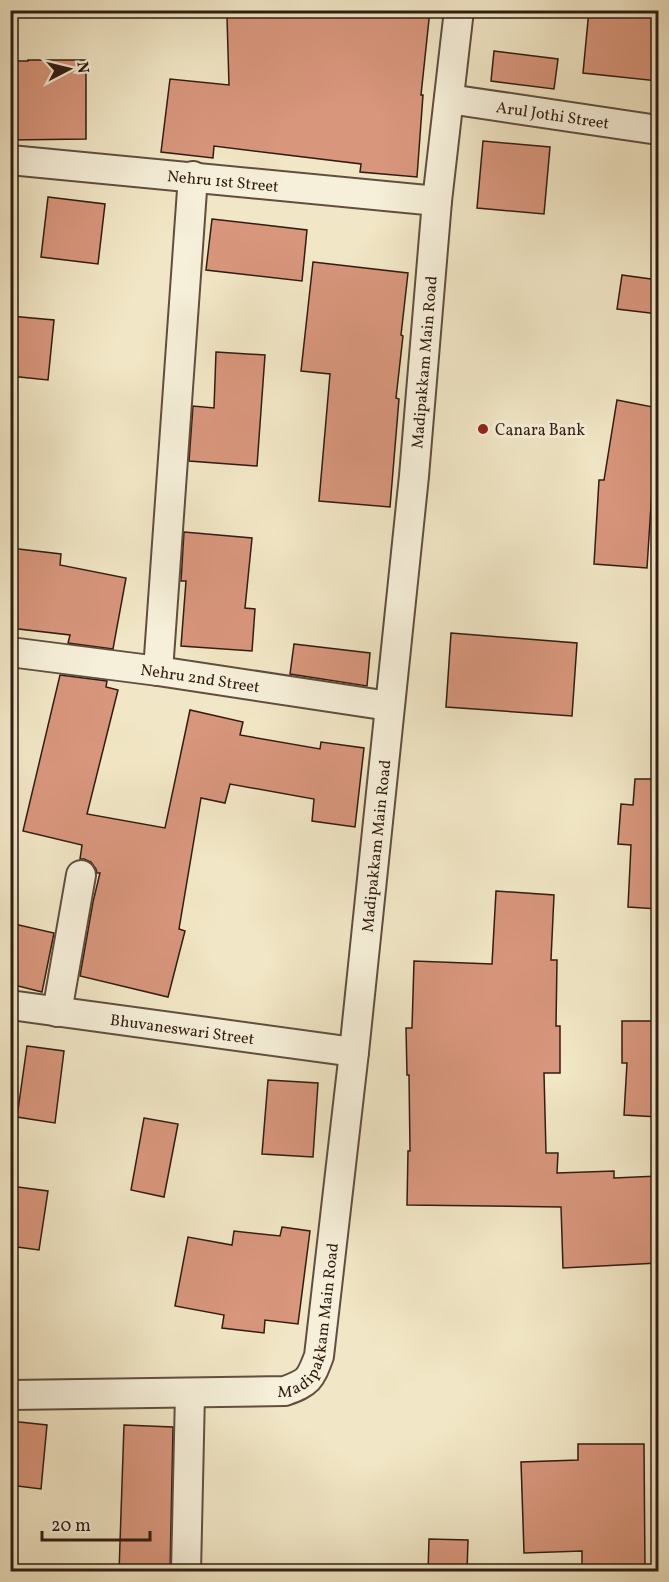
<svg xmlns="http://www.w3.org/2000/svg" width="669" height="1582" viewBox="0 0 669 1582" font-family="Vollkorn,serif">
<rect width="100%" height="100%" fill="#f1e6c5"/>
<filter id="stains"><feTurbulence type="fractalNoise" baseFrequency=".00333" numOctaves="4"/><feColorMatrix values="0 0 0 0 .2 0 0 0 0 .09 0 0 0 0 .02 0 0 0 .5 -.17"/></filter>
<radialGradient id="worn" r=".72"><stop offset=".6" stop-color="#630" stop-opacity="0"/><stop offset="1" stop-color="#630" stop-opacity=".3"/></radialGradient>
<!-- building -->
<g fill="#d8967c" stroke="#311c12" stroke-width="1.5">
<polygon points="312,10 430,10 421,95 423,95 417,177 360,172 361,164 214,146 213,158 161,152 170,79 229,85 227,17 312,14"/>
<polygon points="589,10 658,10 658,81 583,73"/>
<polygon points="494,51 558,59 554,89 491,81"/>
<polygon points="28,60 86,60 86,139 10,140 10,61 28,61"/>
<polygon points="483,141 550,147 544,214 477,208"/>
<polygon points="48,197 105,204 98,264 41,257"/>
<polygon points="212,219 307,230 302,281 206,270"/>
<polygon points="313,262 408,273 401,335 403,336 396,398 399,399 390,507 319,501 330,374 301,371"/>
<polygon points="622,275 658,280 658,314 617,309"/>
<polygon points="10,316 54,320 48,380 10,376"/>
<polygon points="216,352 265,355 257,466 189,461 193,406 214,408"/>
<polygon points="617,400 658,408 658,475 653,474 647,568 594,564 599,480 604,480"/>
<polygon points="184,532 252,538 245,608 255,609 252,651 181,646 186,581 181,581"/>
<polygon points="10,548 61,554 60,565 126,578 113,649 68,643 70,635 10,628"/>
<polygon points="451,633 577,643 572,716 446,707"/>
<polygon points="294,644 370,653 367,686 290,674"/>
<polygon points="60,675 107,681 106,687 118,690 87,814 165,828 190,710 243,722 240,735 320,749 321,742 364,748 355,827 312,821 314,799 230,784 225,803 201,798 179,929 185,931 168,997 80,976 93,902 100,873 97,873 96,869 91,862 84,859 80,859 82,845 23,831"/>
<polygon points="635,779 658,779 658,909 628,907 631,845 618,844 621,804 633,805"/>
<polygon points="496,891 554,895 551,960 557,960 556,1026 560,1026 560,1073 544,1073 546,1153 558,1153 557,1173 614,1171 614,1178 658,1176 658,1263 563,1268 561,1207 407,1205 408,1151 410,1151 409,1075 407,1075 406,1028 412,1028 414,961 492,964"/>
<polygon points="10,923 54,933 42,992 10,984"/>
<polygon points="622,1021 658,1021 658,1117 624,1115 627,1063 622,1063"/>
<polygon points="27,1046 64,1051 55,1123 17,1117"/>
<polygon points="268,1080 318,1083 313,1157 262,1154"/>
<polygon points="144,1118 178,1124 164,1197 131,1190"/>
<polygon points="10,1186 48,1191 39,1250 10,1246"/>
<polygon points="282,1227 310,1231 298,1324 265,1320 264,1333 222,1328 224,1315 175,1306 188,1237 232,1245 234,1231 280,1236"/>
<polygon points="10,1421 47,1425 41,1489 10,1485"/>
<polygon points="124,1425 173,1427 170,1572 119,1572"/>
<polygon points="578,1444 644,1444 645,1572 582,1572 582,1551 524,1553 521,1462 578,1460"/>
<polygon points="429,1539 468,1540 467,1572 428,1572"/>
</g>
<g fill="none" stroke-linecap="round" stroke-linejoin="round">
<defs>
<g id="minor">
<path id="s1" d="M449 99 658 130"/>
<path id="s2" d="M10 160 437 201"/>
<path id="s3" d="M10 652 158 671 389 706"/>
<polyline points="158,671 193,176"/>
<path id="s4" d="M10 1005 354 1052"/>
<polyline points="57,1012 81,875"/>
<path id="s5" d="M10 1395 285 1391C309 1382 310 1380 319 1356L354 1052 414 476 437 201 459 10"/>
<polyline points="186,1572 190,1393"/>
</g>
</defs>
<!-- minor casing -->
<use href="#minor" stroke="#614e3f" stroke-width="32"/>
<!-- minor -->
<use href="#minor" stroke="#f6efd9" stroke-width="28"/>
</g>
<!-- markers -->
<circle fill="#8f2418" stroke="#f6efd9" stroke-width="2" cx="483" cy="429" r="6"/>
<g text-anchor="middle" stroke-width="6" stroke-linejoin="round" paint-order="stroke">
<!-- street labels -->
<g font-size="16" fill="#311c12" stroke="#f6efd9">
<text dy="6" stroke="none"><textPath href="#s1" startOffset="105">Arul Jothi Street</textPath></text>
<text dy="6" stroke="none"><textPath href="#s2" startOffset="214">Nehru 1st Street</textPath></text>
<text dy="6" stroke="none"><textPath href="#s5" startOffset="1326">Madipakkam Main Road</textPath></text>
<text dy="6" stroke="none"><textPath href="#s3" startOffset="192">Nehru 2nd Street</textPath></text>
<text dy="6" stroke="none"><textPath href="#s5" startOffset="840">Madipakkam Main Road</textPath></text>
<text dy="6" stroke="none"><textPath href="#s4" startOffset="174">Bhuvaneswari Street</textPath></text>
<text dy="6" stroke="none"><textPath href="#s5" startOffset="354">Madipakkam Main Road</textPath></text>
</g>
<!-- poi labels -->
<g font-size="16" fill="#311c12" stroke="#f6efd9" text-anchor="start">
<text x="495" y="435">Canara Bank</text>
</g>
</g>
<!-- margin -->
<rect width="669" height="1582" fill="none" stroke="#f1e6c5" stroke-width="36"/>
<rect x="12" y="12" width="645" height="1558" fill="none" stroke="#311c12" stroke-width="3"/>
<rect x="18" y="18" width="633" height="1546" fill="none" stroke="#311c12" stroke-width="1.5"/>
<!-- north arrow -->
<g transform="translate(69 69) rotate(83)" stroke="#f6efd9" stroke-width="4.5" paint-order="stroke">
<path d="M0-4.5L10 22L0 15L-10 22Z" fill="#311c12"/>
<text y="-9" font-size="16" font-weight="bold" text-anchor="middle" fill="#311c12">N</text>
</g>
<!-- scale -->
<path d="M42 1531v9h108v-9" fill="none" stroke="#311c12" stroke-width="3"/>
<text x="51" y="1531" font-size="18" fill="#311c12" stroke="#f6efd9" stroke-width="4.5" paint-order="stroke">20 m</text>
<rect width="100%" height="100%" filter="url(#stains)"/>
<rect width="100%" height="100%" fill="url(#worn)"/>
</svg>
